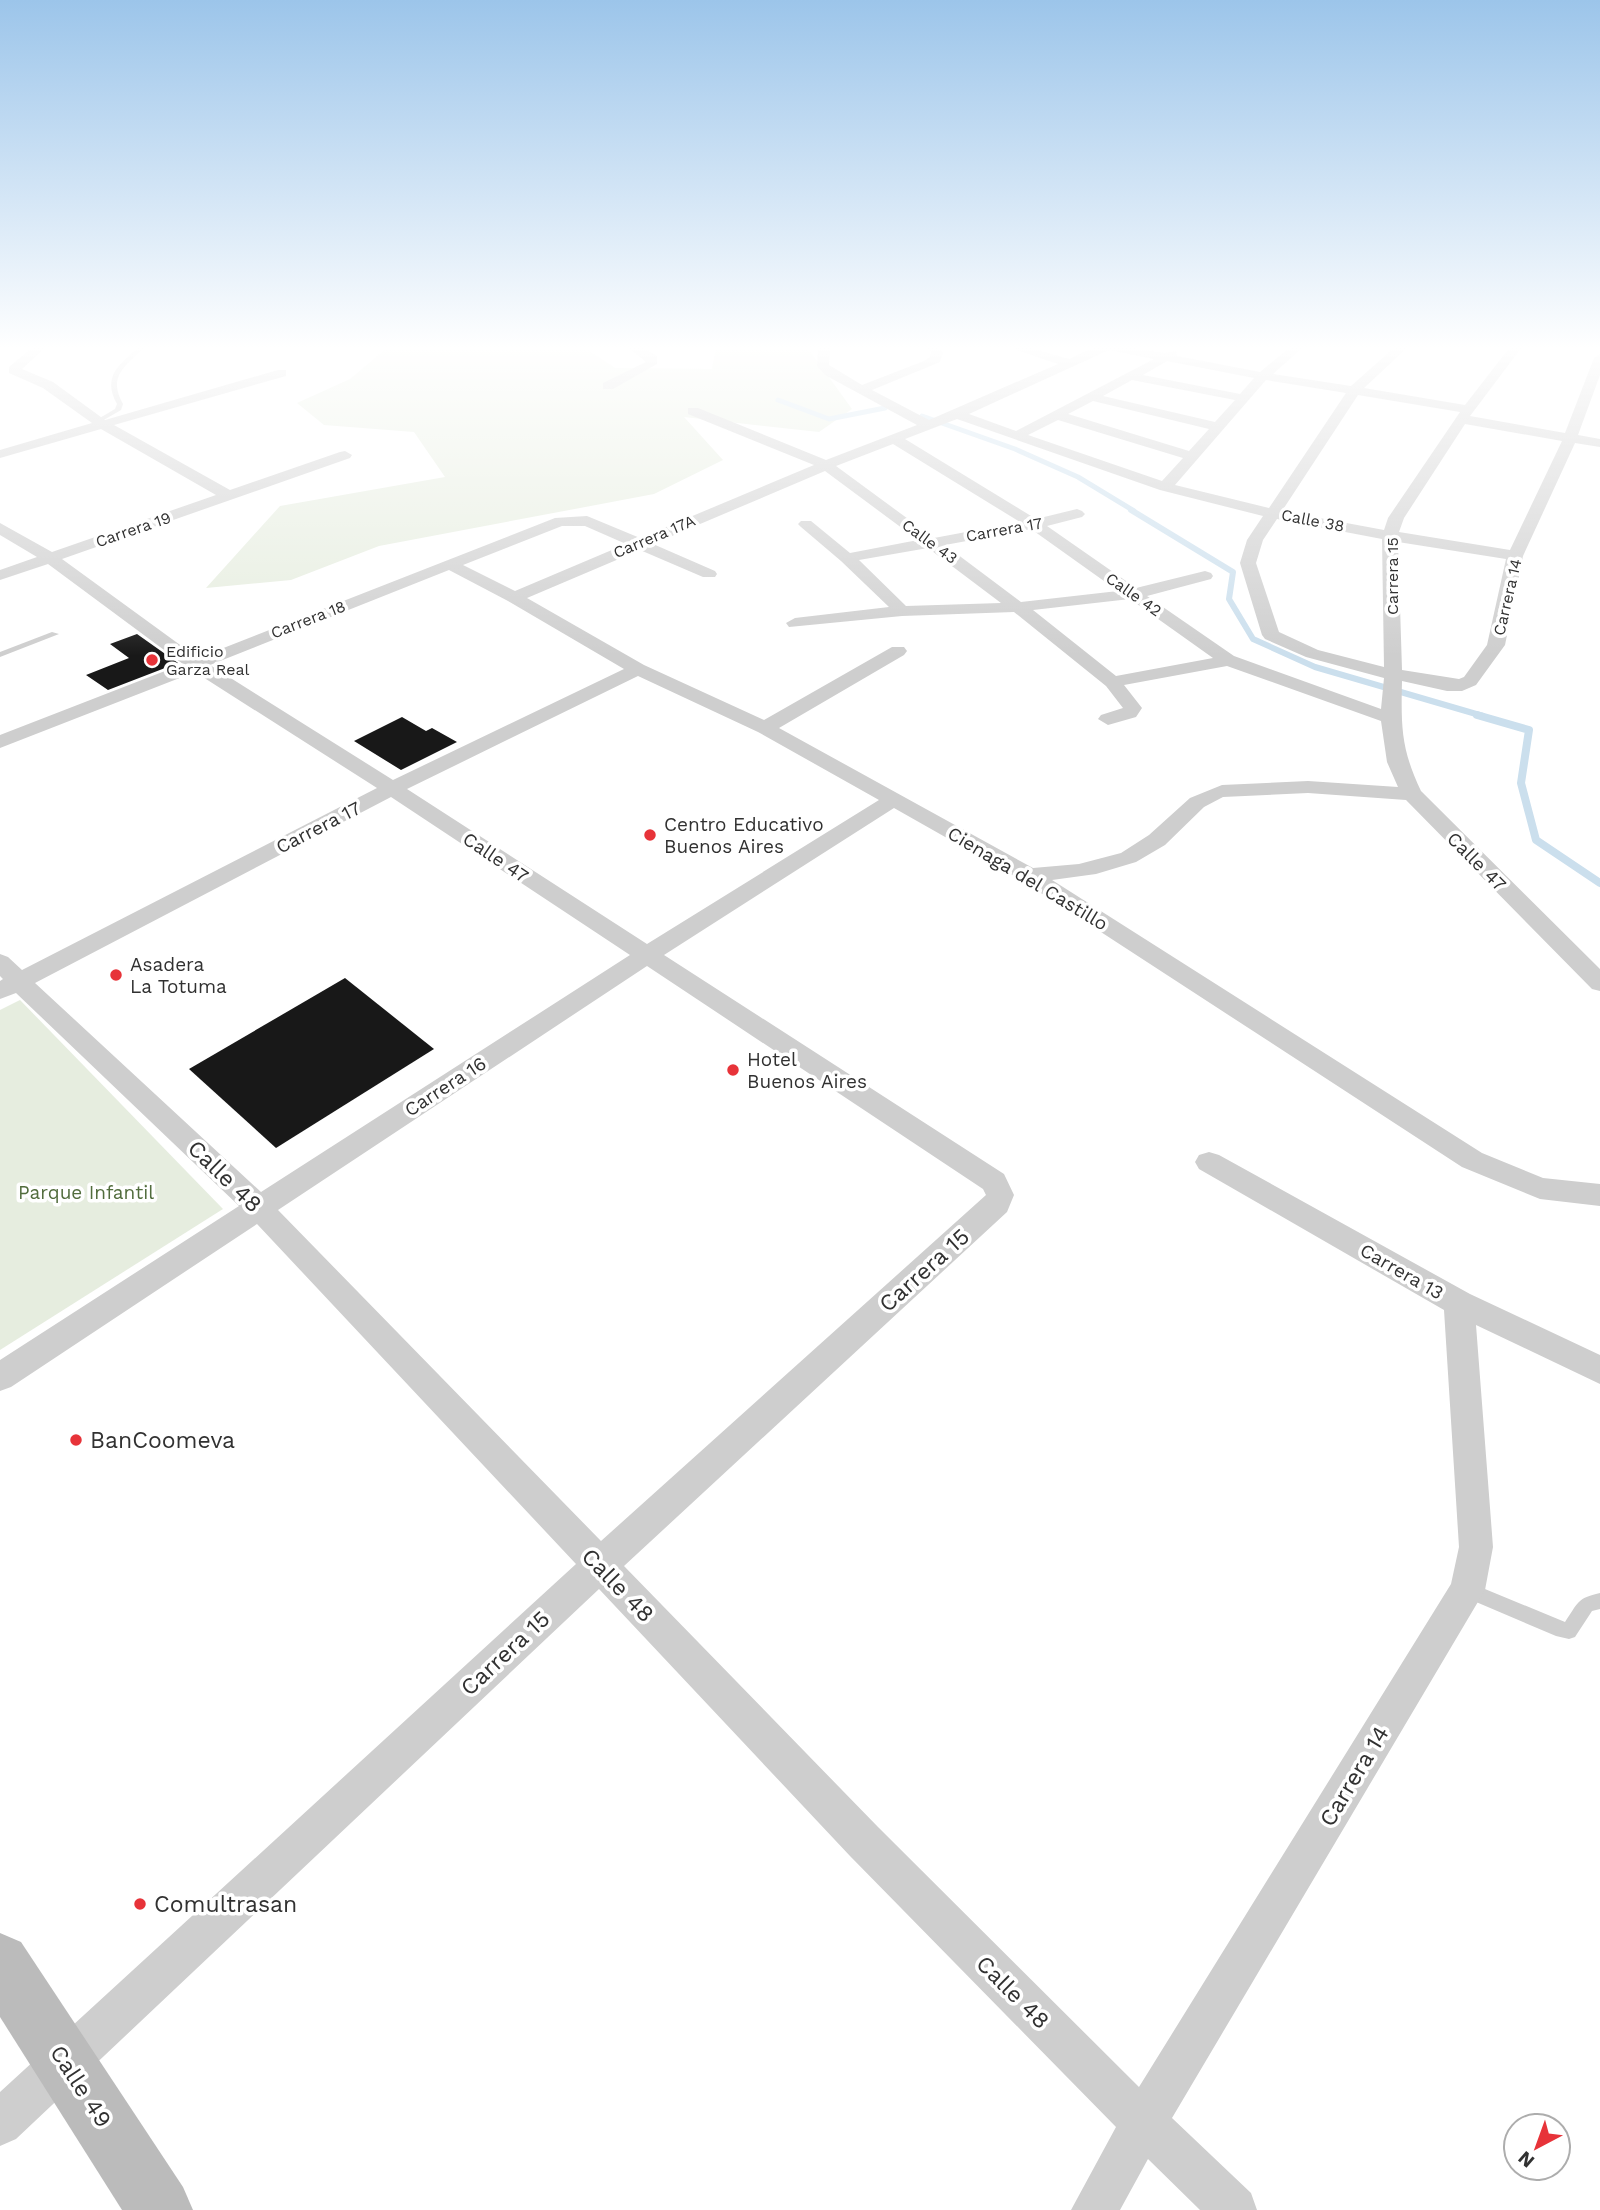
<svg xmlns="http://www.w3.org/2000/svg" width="1600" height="2210" viewBox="0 0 1600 2210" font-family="'Work Sans',sans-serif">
<rect width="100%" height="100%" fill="#fff"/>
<!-- green -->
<g fill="#e6eddf">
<polygon points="388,347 584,347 615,368 712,369 716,347 807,347 852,409 819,432 684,417 723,460 654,494 379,546 291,580 206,588 280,506 445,477 414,432 324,425 297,403 350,379"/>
<polygon points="20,1000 223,1209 0,1350 0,1010"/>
</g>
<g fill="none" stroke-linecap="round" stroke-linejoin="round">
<!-- stream-far2 -->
<g stroke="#cbdfed" stroke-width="5">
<polyline points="778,400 829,419 885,408"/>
<polyline points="922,416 1015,449 1078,477 1134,511"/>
</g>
<!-- stream-far1 -->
<polyline stroke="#cbdfed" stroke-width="6" points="1131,510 1233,572 1229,599 1253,639 1315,667 1483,716"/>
<!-- stream -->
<polyline stroke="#cbdfed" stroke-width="8" points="1477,715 1529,730 1521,783 1536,840 1600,883"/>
</g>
<!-- building -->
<g fill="#181818">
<polygon points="137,634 178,663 108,690 86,675 129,658 110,644"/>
<polygon points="402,717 426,731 432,728 457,742 401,770 354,741"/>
<polygon points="345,978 434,1049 276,1148 189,1069"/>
</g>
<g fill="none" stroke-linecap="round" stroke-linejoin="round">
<!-- lane -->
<g fill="#cecece" fill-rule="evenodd">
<path d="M139 347H145C126 366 107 375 123 404L121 410 102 421H98V419L115 409 117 404C102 376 119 365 139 347Z"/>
<polygon points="52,632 59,634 0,657 0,652"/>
<path d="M1468 1582 1565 1622C1578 1603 1577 1598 1600 1593V1609L1592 1611 1575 1637 1569 1639 1556 1636 1462 1596 1460 1590 1462 1584Z"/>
</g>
<!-- street -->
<g fill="#cecece" fill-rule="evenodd">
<path d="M33 347H46L22 369 53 382 105 420 278 370H286V376L114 425 230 490 340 452 345 451 352 455 350 458 62 559 198 658 555 518 587 516 640 538 814 465 688 414V408H698L826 460 917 425 825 375 817 366 818 347H830L829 365 862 385 924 361 930 357 931 352 927 347H939L943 352 940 362 872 390 929 420 1058 364 1008 347H1027L1069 359 1095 347H1131L1164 353 1176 351 1177 356 1260 372 1290 347H1303L1273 374 1351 386 1395 347H1408L1364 388 1465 405 1510 347H1522L1470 416 1565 433 1594 358 1600 354V375L1578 435 1600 439V447L1575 443 1523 556 1505 645 1476 685 1462 691H1447L1402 681C1401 727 1401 749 1421 791L1600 969V991L1592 989 1406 800 1308 793 1223 797 1204 807 1165 845 1136 862 1096 874 1052 880 1482 1153 1543 1178 1600 1184V1206L1540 1199 1462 1167 1021 880 894 808 664 955 1004 1174 1014 1195 1007 1212 624 1566 878 1827 1139 2087 1451 1584 1459 1547 1444 1310 1199 1169 1195 1162 1199 1155 1209 1152 1219 1155 1470 1294 1600 1355V1384L1476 1325 1493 1547 1485 1590 1172 2118 1251 2193 1257 2210H1200L1148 2159 1120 2210H1071L1116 2127 850 1856 599 1589 16 2139 0 2146V2092L576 1564 257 1224 11 1387 0 1391V1360L239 1206 16 993 0 999V981L3 979 0 976V954L8 957 22 970 377 788 195 672 0 748V735L183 664 48 564 0 580V570L37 557 0 535V523L52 552 216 495 101 429 0 458V450L92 423 43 388 9 373V367ZM1109 350 1154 359 1016 431 969 414ZM1167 361 1254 378 1240 394 1143 375ZM1132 380 1235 400 1215 422 1103 396ZM1266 380 1346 393 1269 508 1175 485ZM1358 395 1460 412 1388 518 1384 530 1282 511ZM1093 401 1209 429 1189 451 1068 414ZM957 419 1160 490 1263 516 1247 540 1240 563 1262 635 1265 639 1306 657 1384 678 1381 709 1234 656 1147 596 1211 579 1213 576 1211 573 1205 571 1136 588 1047 526 1082 517 1085 514 1082 511 1077 509 1036 519 905 439ZM1058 420 1183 458 1162 481 1028 435ZM1465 424 1562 441 1510 550 1399 532 1404 518ZM893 444 1020 522 934 538 836 466ZM825 471 918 540 850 553 811 521H801L798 524 801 527 841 561 889 607 795 618 786 623 789 627 902 616 1014 612 1106 686 1123 708 1101 715 1098 719 1108 725 1136 717 1142 708 1124 685 1227 666 1381 721 1387 762 1398 787 1308 781 1222 785 1190 798 1149 835 1121 853 1079 864 1033 868 779 728 904 655 907 651 904 647H892L764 720 644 665 527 598 640 550 703 577H715L717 574 715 571 653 544ZM1277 519 1382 539 1384 667 1318 650 1279 632 1256 563 1263 540ZM562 526H585L626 544 515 591 463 565ZM1031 529 1118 591 1021 602 945 545ZM1398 542 1506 559 1487 645 1464 677 1459 679 1402 670ZM928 548 1001 603 906 606 859 560ZM449 570 508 601 624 669 393 780 210 665ZM1130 599 1213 658 1116 676 1033 610ZM638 676 758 732 879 800 647 944 407 789ZM391 797 630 955 261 1192 35 983ZM647 966 983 1189 986 1195 601 1541 278 1210Z"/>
<polygon points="628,347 642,347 657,356 657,364 613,389 603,389 603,383 646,362"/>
</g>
<!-- secondary -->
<polygon fill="#bbb" fill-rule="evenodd" points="0,1933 21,1942 183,2187 193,2210 122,2210 0,2017"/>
</g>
<!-- sky -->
<linearGradient id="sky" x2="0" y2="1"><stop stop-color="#9cc5ea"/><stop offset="0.53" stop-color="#fff"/><stop offset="1" stop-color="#fff" stop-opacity="0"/></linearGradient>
<rect width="1600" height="656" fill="url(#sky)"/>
<!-- markers -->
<g fill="#e73339" stroke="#fff" stroke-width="2.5">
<circle cx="152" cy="660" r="7"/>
<circle cx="650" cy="835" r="7"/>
<circle cx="116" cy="975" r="7"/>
<circle cx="733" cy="1070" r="7"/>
<circle cx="76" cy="1440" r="7"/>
<circle cx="140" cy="1904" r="7"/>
</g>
<g text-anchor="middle" stroke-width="7" stroke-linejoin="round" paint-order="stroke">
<!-- far-street labels -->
<g font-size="16" fill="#313131" stroke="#fff">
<text transform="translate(1313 520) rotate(11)" y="6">Calle 38</text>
<text transform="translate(133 529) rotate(-19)" y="6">Carrera 19</text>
<text transform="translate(1004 529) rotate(-10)" y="6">Carrera 17</text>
<text transform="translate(654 536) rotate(-23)" y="6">Carrera 17A</text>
<text transform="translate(930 541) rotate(36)" y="6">Calle 43</text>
<text transform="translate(1392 576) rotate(-90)" y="6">Carrera 15</text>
<text transform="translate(1134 594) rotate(35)" y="6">Calle 42</text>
<text transform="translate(1507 597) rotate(-77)" y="6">Carrera 14</text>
<text transform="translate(308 619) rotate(-21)" y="6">Carrera 18</text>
</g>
<!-- far-poi labels -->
<g font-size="16" fill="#313131" stroke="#fff" text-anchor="start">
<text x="166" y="657">Edificio<tspan x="166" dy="18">Garza Real</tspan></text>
</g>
<!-- poi labels -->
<g font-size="19" fill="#313131" stroke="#fff" text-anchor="start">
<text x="664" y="831">Centro Educativo<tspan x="664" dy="22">Buenos Aires</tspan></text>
<text x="130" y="971">Asadera<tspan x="130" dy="22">La Totuma</tspan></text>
<text x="747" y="1066">Hotel<tspan x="747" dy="22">Buenos Aires</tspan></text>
</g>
<!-- street labels -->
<g font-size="19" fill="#313131" stroke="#fff">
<text transform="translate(318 827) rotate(-27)" y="7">Carrera 17</text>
<text transform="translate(496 857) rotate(34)" y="7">Calle 47</text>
<text transform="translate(1477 861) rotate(45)" y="7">Calle 47</text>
<text transform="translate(1028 878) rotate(31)" y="7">Cienaga del Castillo</text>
<text transform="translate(445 1086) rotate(-33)" y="7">Carrera 16</text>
<text transform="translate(1402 1271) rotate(30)" y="7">Carrera 13</text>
</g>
<!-- park labels -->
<g font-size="19" fill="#526d3d" stroke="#fff">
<text x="86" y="1199">Parque Infantil</text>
</g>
<!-- near-street labels -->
<g font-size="23" fill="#313131" stroke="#fff">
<text transform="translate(225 1176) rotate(44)" y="8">Calle 48</text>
<text transform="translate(924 1270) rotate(-42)" y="8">Carrera 15</text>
<text transform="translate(618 1585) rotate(46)" y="8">Calle 48</text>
<text transform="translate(505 1653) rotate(-43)" y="8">Carrera 15</text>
<text transform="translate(1354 1776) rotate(-59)" y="8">Carrera 14</text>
<text transform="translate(1013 1992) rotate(45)" y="8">Calle 48</text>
<text transform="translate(81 2086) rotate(57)" y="8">Calle 49</text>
</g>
<!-- near-poi labels -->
<g font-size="23" fill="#313131" stroke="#fff" text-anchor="start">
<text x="90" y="1448">BanCoomeva</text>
<text x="154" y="1912">Comultrasan</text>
</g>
</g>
<!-- north arrow -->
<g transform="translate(1537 2147) rotate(221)"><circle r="33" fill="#ffffff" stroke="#adadad" stroke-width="2"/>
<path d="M0-5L12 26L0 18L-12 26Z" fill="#e73339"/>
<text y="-10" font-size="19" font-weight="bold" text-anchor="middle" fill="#313131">N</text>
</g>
</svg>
